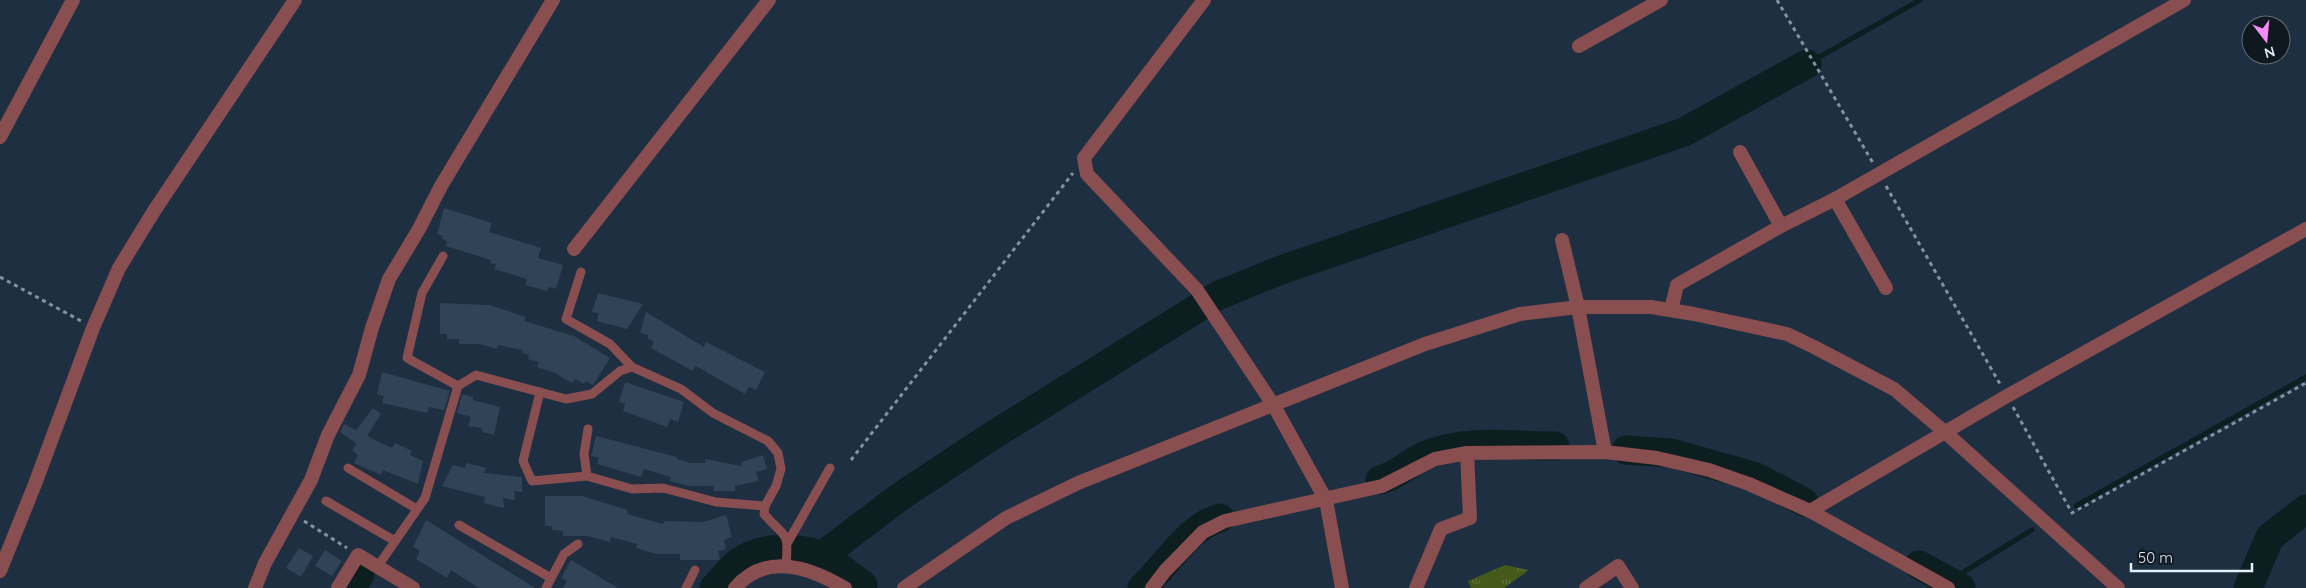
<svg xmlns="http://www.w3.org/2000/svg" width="2306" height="588" viewBox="0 0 2306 588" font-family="Quicksand,sans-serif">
<defs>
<pattern id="park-tufts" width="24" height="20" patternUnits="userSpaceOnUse" patternTransform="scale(1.25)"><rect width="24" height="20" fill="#45591a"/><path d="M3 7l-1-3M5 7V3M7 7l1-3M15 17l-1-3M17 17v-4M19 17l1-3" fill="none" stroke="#60713c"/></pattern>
</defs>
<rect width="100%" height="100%" fill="#1d2f41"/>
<!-- park -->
<polygon fill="url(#park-tufts)" points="1505,565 1529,570 1504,588 1471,588 1468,581"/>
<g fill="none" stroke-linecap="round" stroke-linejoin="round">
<!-- stream -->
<g stroke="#0c1e1f" stroke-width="5">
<polyline points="1807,64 1920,0"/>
<polyline points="2076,506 2306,377"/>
<polyline points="1949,581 2032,530"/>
</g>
<!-- river -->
<g stroke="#0c1e1f" stroke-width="29">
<polyline points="1626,450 1671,453 1756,477 1804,502"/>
<path d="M1380 480C1396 476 1409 463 1424 456 1464 438 1512 446 1555 446"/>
<polyline points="823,555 863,585"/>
<polyline points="1919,565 1961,588"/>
<polyline points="352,588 360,574"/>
<path d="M714 588C722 580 730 569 739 562 764 545 794 547 823 555L901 496 987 439 1217 296 1281 270 1684 132 1807 64"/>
<path d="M1142 588C1165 567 1189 526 1220 518"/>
<polyline points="2248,588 2270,537 2306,509"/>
</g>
</g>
<!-- building -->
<g fill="#314357">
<polygon points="444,208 492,223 489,232 541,248 538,258 563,265 556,289 549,287 547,291 525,285 527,279 494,269 496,264 490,263 491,260 446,246 447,241 442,239 443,236 437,234"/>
<polygon points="598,293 643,304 627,329 597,321 599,313 592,312"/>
<polygon points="440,303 490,305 526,317 524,321 574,336 610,358 593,385 586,381 584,384 575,379 572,383 555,373 537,367 539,362 528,359 529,355 522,353 523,350 498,345 497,349 479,344 459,344 459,339 447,339 447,334 440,334"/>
<polygon points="646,312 704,347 706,342 765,372 756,390 749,387 745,394 706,372 706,368 705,371 695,366 693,371 651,348 654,342 647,338 649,335 640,333"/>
<polygon points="382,372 450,391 444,410 429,407 427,413 382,403 384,396 377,394"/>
<polygon points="625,382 684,402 678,422 670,419 667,427 623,411 625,404 619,402"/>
<polygon points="462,394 473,397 473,400 500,407 494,435 483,432 481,428 468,426 471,417 457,413"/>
<polygon points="373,408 381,414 367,436 392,448 395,443 412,451 410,455 423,461 418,484 383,470 381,475 354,463 358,455 352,450 357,444 340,432 344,424 356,430"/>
<polygon points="596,436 677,457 677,459 690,463 705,463 705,459 741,466 742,462 763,455 767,469 756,472 759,481 735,486 735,491 714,491 714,486 689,486 670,481 671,477 644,469 641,477 597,464 599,458 591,456"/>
<polygon points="466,463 486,468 484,473 522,477 522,492 514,491 515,500 503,498 504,508 484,503 485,497 442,486 453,465 465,468"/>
<polygon points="545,496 582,496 628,510 627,514 663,524 664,521 703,522 726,515 732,537 724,540 726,549 718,551 720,560 680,560 680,554 656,554 636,548 637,544 611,537 610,542 588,536 563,536 563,531 552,530 552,526 545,526"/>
<polygon points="426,520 535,588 479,588 451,570 447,578 416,559 420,551 413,547"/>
<polygon points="299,548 313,556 301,577 286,568"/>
<polygon points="325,550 342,561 332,576 315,566"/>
<polygon points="571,560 618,588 563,588 567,581 561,578"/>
</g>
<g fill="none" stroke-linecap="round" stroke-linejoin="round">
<!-- path -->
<g stroke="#8493a2" stroke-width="3" stroke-dasharray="4 4" stroke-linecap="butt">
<polyline points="1777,0 1873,163"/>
<polyline points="1886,186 2000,384"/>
<polyline points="0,277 81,321"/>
<polyline points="2013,407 2072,513 2306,383"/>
<polyline points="851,460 1073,173"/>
<polyline points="304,521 347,548"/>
</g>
<!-- service -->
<g stroke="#894e50" stroke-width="9">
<polyline points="443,256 422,293 407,358 458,386"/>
<polyline points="581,272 566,319 610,344 632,367"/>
<polyline points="540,392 523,461 532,481 587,476"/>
<polyline points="588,429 584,454 587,476 632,489 663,488 716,502 765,506"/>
<polyline points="348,468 417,509"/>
<polyline points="326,501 395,541"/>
<polyline points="459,525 551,578"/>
<polyline points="788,542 830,468"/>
<path d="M378 566 425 498 458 386 476 375 566 399 592 394 620 371 632 367 681 389 713 413 768 441 778 453 781 469 776 486 765 506 764 514C786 539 789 530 786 565"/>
<polyline points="546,588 564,554 578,544"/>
<polyline points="686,588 695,570"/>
</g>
<!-- minor -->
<g stroke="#894e50" stroke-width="14">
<polyline points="1204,0 1084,158 1087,174 1197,290 1274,406 1326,500 1342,588"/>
<polyline points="1579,46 1661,0"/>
<polyline points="0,137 73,0"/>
<polyline points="1740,152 1781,226"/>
<polyline points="1835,199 1886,288"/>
<polyline points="1562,240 1578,307 1605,452"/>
<polyline points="574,249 769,0"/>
<polyline points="1671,310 1677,285 1781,226 1835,199 2184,0"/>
<polyline points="1810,511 2007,396 2306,229"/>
<polyline points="0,571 35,484 93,328 119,268 154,211 295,0"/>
<polyline points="255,588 265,563 311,480 328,435 359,375 372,328 389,279 419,229 441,186 553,0"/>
<polyline points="338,588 358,555 413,588"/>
<path d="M735 588C766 552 809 567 845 588"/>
<polyline points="1152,588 1165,571 1203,532 1225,521 1382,486 1435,459 1467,453 1605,452 1657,458 1709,470 1749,484 1810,511 1948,588"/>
<polyline points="1416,588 1441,529 1470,518 1467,453"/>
<polyline points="1586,588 1618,566 1632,588"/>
</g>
<!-- tertiary -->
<polyline stroke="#894e50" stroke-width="14" points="904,588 1006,518 1078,483 1425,344 1520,314 1578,307 1651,307 1694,314 1787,334 1816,348 1894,389 1946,433 2118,588"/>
</g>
<!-- north arrow -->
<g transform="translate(2266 40) rotate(164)"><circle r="24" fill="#0f171f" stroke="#646e77"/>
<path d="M0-4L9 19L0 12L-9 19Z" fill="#f18af4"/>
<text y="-8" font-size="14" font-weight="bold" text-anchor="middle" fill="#e4f0fc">N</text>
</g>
<!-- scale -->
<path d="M2131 563v8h121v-8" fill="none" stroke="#e4f0fc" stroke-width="2.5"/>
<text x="2138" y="563" font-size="15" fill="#e4f0fc" stroke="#0f171f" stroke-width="4" paint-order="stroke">50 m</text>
</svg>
